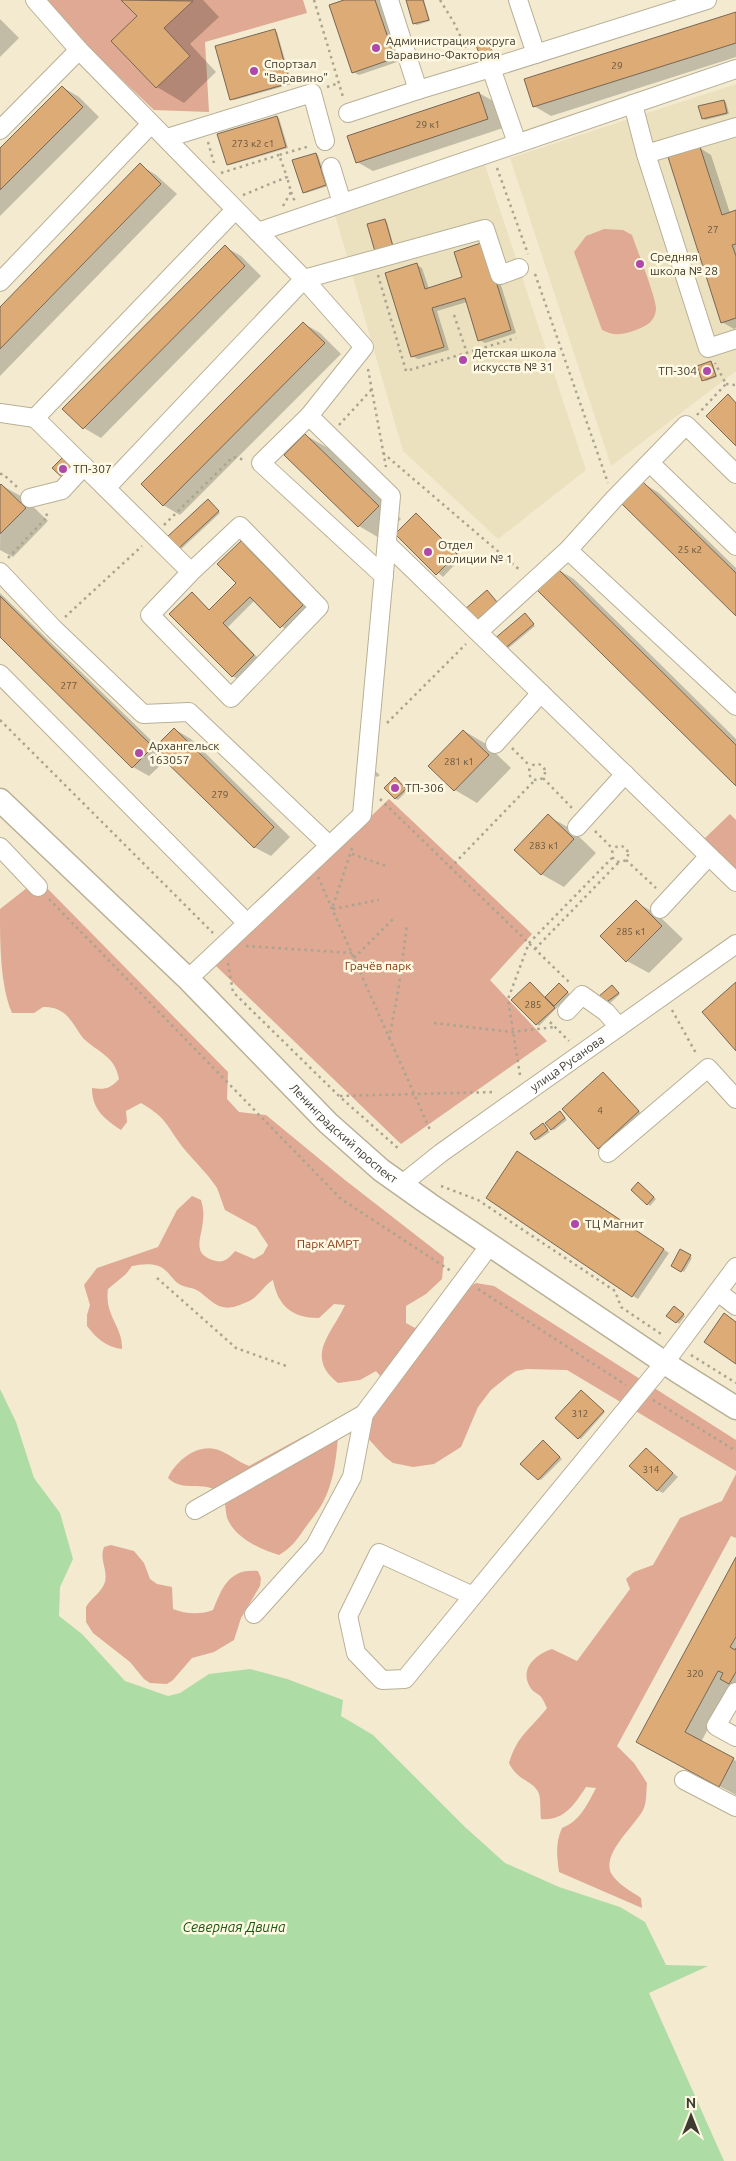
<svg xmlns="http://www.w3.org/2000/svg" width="736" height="2161" viewBox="0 0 736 2161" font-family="Ubuntu,sans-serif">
<rect width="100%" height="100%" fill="#f3ead0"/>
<!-- built -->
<g fill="#ebe1bf">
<polygon points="736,84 736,371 611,466 510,158"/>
<polygon points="485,165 586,470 498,539 403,451 335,215"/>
</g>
<!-- green -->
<g fill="#dfa994">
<polygon points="45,0 303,0 307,13 205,42 209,112 154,110 79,39"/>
<path d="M604 229 623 230 632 235C636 247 657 300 656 309 655 322 646 326 636 330 623 335 614 336 602 330L574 252 586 236Z"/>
<polygon points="389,799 532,934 490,980 547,1041 401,1144 216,966"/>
<polygon points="730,814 736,820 736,872 704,839"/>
<path d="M32 884 46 887 228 1072 227 1099 239 1112 266 1115 345 1180 444 1257 442 1279 426 1294 406 1306V1323L415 1328 430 1311 476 1283 494 1286 736 1440V1471L567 1370 527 1369 516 1371 507 1377 491 1390 478 1407 461 1447 434 1464 413 1467 393 1463 385 1457 364 1434 381 1377 376 1371 360 1380 338 1383C304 1356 332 1334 345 1305L334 1304 319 1318C292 1318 278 1306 273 1280 263 1286 258 1298 247 1302 223 1313 218 1307 200 1292 194 1287 185 1288 179 1284 173 1280 170 1274 165 1270 157 1262 142 1264 132 1266L126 1274 108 1289C104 1316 123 1326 122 1349 106 1347 96 1338 87 1326V1315L90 1305 84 1285 97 1268 158 1247 177 1210 192 1196 201 1200C203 1207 204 1213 203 1220 202 1238 190 1255 216 1261 225 1263 230 1257 235 1251L254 1259 263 1254 268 1245 256 1227 225 1210C222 1203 220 1195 217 1188 208 1174 196 1163 185 1150 167 1128 169 1119 141 1103L126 1111 127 1122 121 1130C105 1119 92 1110 92 1088 104 1090 110 1089 119 1079 115 1056 99 1053 84 1039 77 1031 73 1021 65 1014 58 1008 51 1007 43 1007L34 1013H12C0 985 0 942 0 909Z"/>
<path d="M327 1427 338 1437C336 1461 333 1488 319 1509 315 1515 310 1521 305 1528 298 1539 290 1549 279 1555 261 1550 236 1538 228 1520 224 1510 228 1500 218 1492 203 1480 183 1493 168 1478 176 1460 200 1441 221 1451 231 1455 238 1462 249 1466L306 1435Z"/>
<path d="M736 1474V1538L731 1536 617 1746 634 1763 647 1783C646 1791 647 1803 643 1810 634 1827 602 1853 611 1873 617 1884 631 1891 641 1898L642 1908 559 1872C557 1857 555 1843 562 1828 580 1821 587 1805 596 1788L586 1787C574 1805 564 1821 541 1819 540 1811 541 1801 539 1794 534 1780 518 1782 509 1763 518 1734 530 1730 547 1708 545 1704 543 1698 539 1695 535 1692 532 1691 530 1687 519 1669 536 1654 552 1649L577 1661 630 1589 626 1579 634 1572 653 1565 680 1518 722 1501Z"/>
<path d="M111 1545 134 1551 144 1563 150 1579 157 1584 172 1587 173 1609C185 1614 201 1615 213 1610 222 1588 229 1568 258 1571L261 1578 260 1586 241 1618 234 1640 214 1652 192 1658 173 1680 167 1684 150 1683 144 1679 130 1662 93 1633 86 1622V1607C91 1598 102 1592 105 1582 108 1569 99 1560 104 1547Z"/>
</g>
<!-- water -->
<polygon fill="#addca5" points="0,1389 16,1422 34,1478 60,1513 73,1559 60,1587 59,1616 82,1634 125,1681 168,1696 180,1693 209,1674 250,1669 287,1679 343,1700 341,1716 373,1735 465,1827 505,1863 559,1887 620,1907 645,1922 666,1965 708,1966 649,1993 724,2161 0,2161"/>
<!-- shadow -->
<g fill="#0003">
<polygon points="123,0 203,0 219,17 190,44 216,72 184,103 157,87 112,41 138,16"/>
<polygon points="348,0 379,0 400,61 359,75 353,72"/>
<polygon points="407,0 424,0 430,21 417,25 414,23"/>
<polygon points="736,13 736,57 551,116 534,106"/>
<polygon points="0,19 19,38 0,57"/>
<polygon points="275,31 277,32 292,84 234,100 231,99"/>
<polygon points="487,40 494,54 484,58 482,57"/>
<polygon points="62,87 79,97 99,117 0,216 0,150"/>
<polygon points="479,93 495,102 503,128 373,171 357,162"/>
<polygon points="724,101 726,102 729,114 705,120 703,118"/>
<polygon points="276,117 279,118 288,148 230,165 228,164"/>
<polygon points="700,148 711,155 730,213 736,211 736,328 734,329 722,322"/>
<polygon points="316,154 318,155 328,186 306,193 304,192"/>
<polygon points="140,165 156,175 177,194 0,376 0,308"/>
<polygon points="384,220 387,222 395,251 380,255"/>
<polygon points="225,247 241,256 261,276 101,438 84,428 64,409"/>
<polygon points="489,247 516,333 485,343 479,340 467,302 437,311 449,350 418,359 412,356 417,265 422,268 429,289 463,278"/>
<polygon points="303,323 320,333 341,354 180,515 163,505"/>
<polygon points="711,363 713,364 717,377 706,381 703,380"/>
<polygon points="305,435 328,448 401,519 381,539 359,526 286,455"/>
<polygon points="643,483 659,493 736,568 736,614"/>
<polygon points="1,485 24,498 48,521 13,557 0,550"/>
<polygon points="210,502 220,513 180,550 178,549"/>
<polygon points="416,514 462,557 443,577 396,534"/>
<polygon points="241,543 246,546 308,608 286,630 255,600 228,627 259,659 238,679 232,676 192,594 210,610 238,583"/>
<polygon points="557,569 574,579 736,739 736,785"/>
<polygon points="0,593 157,746 174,729 191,739 290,837 271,856 254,847 166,760 149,776 133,767 0,636"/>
<polygon points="489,593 499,604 478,622 476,621"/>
<polygon points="527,616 535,626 505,651 495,640"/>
<polygon points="464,731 486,744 511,768 477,803 455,790"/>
<polygon points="375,771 380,775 377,777 372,773"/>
<polygon points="397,780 407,791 398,800 395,798"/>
<polygon points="548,816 571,829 596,853 564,887 541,874"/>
<polygon points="636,902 658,915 683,939 649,973 627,961"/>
<polygon points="559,984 570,994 539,1026 512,1000 545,998"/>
<polygon points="613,987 620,994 608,1005 605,1003"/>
<polygon points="604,1073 641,1113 601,1149 598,1148"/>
<polygon points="560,1112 567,1120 554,1130 552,1129"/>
<polygon points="543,1125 550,1132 538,1140 536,1139"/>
<polygon points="523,1156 669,1253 638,1299 633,1296"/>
<polygon points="641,1185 656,1199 650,1206 648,1204"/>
<polygon points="681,1251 692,1258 684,1272 672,1265"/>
<polygon points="676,1309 685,1316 679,1324 677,1322"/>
<polygon points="582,1391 605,1412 581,1439 578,1438"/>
<polygon points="546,1443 562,1459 541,1480 538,1479"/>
<polygon points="646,1450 678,1477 663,1493 657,1490"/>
<polygon points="736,1560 736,1686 732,1684 701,1742 736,1761 736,1795 654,1751"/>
</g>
<!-- building -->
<g fill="#ddab76" stroke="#796754">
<polygon points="121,0 193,1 164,28 190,56 156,88 111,41 137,16"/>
<polygon points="344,0 375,0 395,58 352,73 329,5"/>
<polygon points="406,0 423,0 429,20 413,24"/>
<polygon points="736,12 736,43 533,107 524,79"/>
<polygon points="275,29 290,83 230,100 215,46"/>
<polygon points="487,38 493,53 481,58 475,43"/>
<polygon points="62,86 83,107 0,190 0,148"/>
<polygon points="479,92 488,119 356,163 347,136"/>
<polygon points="724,100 727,113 702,119 698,106"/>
<polygon points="277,116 286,147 227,165 217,134"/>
<polygon points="700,147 722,215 736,210 736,244 732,245 736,256 736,318 721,323 668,157"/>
<polygon points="316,153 326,185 303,193 292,160"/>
<polygon points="140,163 161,184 0,349 0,307"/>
<polygon points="385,219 394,250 376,255 367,224"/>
<polygon points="484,242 511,330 478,341 465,298 432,308 444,347 411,357 385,273 417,263 425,289 462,277 454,252"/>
<polygon points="225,245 245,266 83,429 62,409"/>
<polygon points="303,322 325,343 163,506 141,484"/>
<polygon points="711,361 716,376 702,381 697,366"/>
<polygon points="728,394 736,403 736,446 706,416"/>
<polygon points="305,434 379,506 358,527 284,455"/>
<polygon points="62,458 74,470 65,480 52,468"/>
<polygon points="643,482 736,573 736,616 621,503"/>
<polygon points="1,484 26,508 0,534 0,485"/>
<polygon points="208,499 219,511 177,550 166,538"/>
<polygon points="416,513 457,554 436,575 395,534"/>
<polygon points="241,541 303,605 280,628 250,597 223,623 254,655 232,677 169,614 192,592 209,610 236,583 217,564"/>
<polygon points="557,568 736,745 736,786 536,589"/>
<polygon points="487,590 497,602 475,622 464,610"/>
<polygon points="0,596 153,747 132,768 0,637"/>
<polygon points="525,613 534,624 502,651 493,640"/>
<polygon points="174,728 274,827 254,848 153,749"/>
<polygon points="463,730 489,755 454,791 428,766"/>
<polygon points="395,777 406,789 395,799 384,788"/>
<polygon points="548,814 574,839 541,875 514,850"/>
<polygon points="636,900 662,926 626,962 600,936"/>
<polygon points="530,982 555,1008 536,1025 511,1000"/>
<polygon points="736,982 736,1051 702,1012"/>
<polygon points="559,983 568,992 554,1006 545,997"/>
<polygon points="612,985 619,993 604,1004 598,997"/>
<polygon points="603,1072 639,1111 598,1149 562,1109"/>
<polygon points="560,1111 565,1118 551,1130 545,1123"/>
<polygon points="543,1123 548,1130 535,1140 530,1133"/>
<polygon points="517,1151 664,1249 632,1297 486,1198"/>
<polygon points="638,1182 654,1197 647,1205 631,1190"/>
<polygon points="680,1249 691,1255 681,1272 671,1266"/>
<polygon points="674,1306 684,1314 676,1323 666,1316"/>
<polygon points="724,1313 736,1322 736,1364 704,1342"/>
<polygon points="581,1390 604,1411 578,1439 555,1418"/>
<polygon points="543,1440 560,1457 538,1480 520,1464"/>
<polygon points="646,1448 673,1473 657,1491 629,1466"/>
<polygon points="736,1557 736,1637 730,1647 735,1650 736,1648 736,1672 729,1684 720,1679 723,1673 718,1671 685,1732 734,1758 719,1787 636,1742"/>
</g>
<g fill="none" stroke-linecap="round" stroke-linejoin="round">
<defs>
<g id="minor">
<polyline points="35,0 79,50 304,279 364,347 309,416 391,496 362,815 188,979"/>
<polyline points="389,0 418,90 491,68"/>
<polyline points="518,0 536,54"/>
<polyline points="633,104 736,69"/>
<polyline points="348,113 418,90"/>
<polyline points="0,130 79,50"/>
<polyline points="167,138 312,93 325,141"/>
<polyline points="517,143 491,68 707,0"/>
<polyline points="646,154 708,348 736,339"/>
<polyline points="331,167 342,203"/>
<polyline points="258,232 633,104 646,154 736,127"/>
<polyline points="0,282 151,124"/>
<polyline points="0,413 35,418 235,210"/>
<polyline points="309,416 261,463 384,576"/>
<polyline points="35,418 191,572 240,526 319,607 231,698 150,615 191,572"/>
<polyline points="650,463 736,546"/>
<polyline points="106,488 304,279 485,229 500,275 519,268"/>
<polyline points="30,498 62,490 84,466"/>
<polyline points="387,544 736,882"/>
<polyline points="568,550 736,706"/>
<polyline points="0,572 53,628 143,714 189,712 329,845"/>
<polyline points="478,632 568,550 614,499 686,425 736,474"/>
<polyline points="0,674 247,923"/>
<polyline points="495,744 541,693"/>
<polyline points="577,827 625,774"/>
<polyline points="0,847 38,887"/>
<polyline points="660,909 709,856"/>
<polyline points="567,1011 582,995 606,1012 619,1027"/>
<polyline points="608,1153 708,1068 736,1099"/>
<path id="s1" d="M401 1185 441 1153 736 944"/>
<polyline points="718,1292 736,1306"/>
<polyline points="195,1510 364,1414 490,1245"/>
<polyline points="473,1596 379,1553 348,1616 356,1653 382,1680 405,1679 665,1362 736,1267"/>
<polyline points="254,1614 315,1546 352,1477 364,1414"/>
<polyline points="736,1692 716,1726 736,1737"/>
<polyline points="684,1780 736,1807"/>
</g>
<g id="major">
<path id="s2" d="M0 800 188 979 328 1123 381 1170 429 1204 677 1371 736 1408"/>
</g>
</defs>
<!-- minor casing -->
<use href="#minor" stroke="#b8b096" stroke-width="20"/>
<!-- major casing -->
<use href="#major" stroke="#b8b096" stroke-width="25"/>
<!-- path -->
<g stroke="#aaa490" stroke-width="2.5" stroke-dasharray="2.5 4" stroke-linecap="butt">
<polyline points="314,0 343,97"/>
<polyline points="440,0 453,21 471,58"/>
<polyline points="327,87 339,83"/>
<polyline points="208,142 214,163"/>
<polyline points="497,168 528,254"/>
<polyline points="221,173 279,155"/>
<polyline points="291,192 295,202"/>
<polyline points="243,195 287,177 279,155 310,146"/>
<polyline points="283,206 291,192 287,177"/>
<polyline points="535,274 608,483"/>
<polyline points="378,275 406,371 516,338"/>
<polyline points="454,315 467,353"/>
<polyline points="368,369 386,467"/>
<polyline points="726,384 736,385"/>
<polyline points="697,415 726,384 715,363"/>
<polyline points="339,425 372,389"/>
<polyline points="383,453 521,571"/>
<polyline points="0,474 3,474 17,487"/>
<polyline points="164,525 233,457 245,460"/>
<polyline points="8,558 48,516 43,511"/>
<polyline points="65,617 142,546"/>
<polyline points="0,720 213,933"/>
<polyline points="387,723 466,644"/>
<polyline points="512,748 530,766"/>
<circle cx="537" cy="772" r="8"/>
<polyline points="543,778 573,809"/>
<polyline points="380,799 570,983"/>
<polyline points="595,831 613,849"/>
<circle cx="620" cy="854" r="8"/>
<polyline points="352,848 332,909 379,900"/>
<polyline points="352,854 386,866"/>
<polyline points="626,860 656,888"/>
<polyline points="450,868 535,780"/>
<polyline points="318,877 431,1132"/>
<polyline points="49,899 341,1199 451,1271"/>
<polyline points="246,946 352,953"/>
<polyline points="535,949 618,863"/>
<polyline points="354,958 393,919"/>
<polyline points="228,963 233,992 339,1096 400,1150"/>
<polyline points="672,1010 697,1055"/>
<polyline points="550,1022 569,1041"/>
<polyline points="434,1023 512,1032 555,1027"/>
<polyline points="389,1039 399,986 407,924"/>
<polyline points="520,1075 508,999 529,943 612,858"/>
<polyline points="340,1096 496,1092"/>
<polyline points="441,1186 478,1200 615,1291 621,1307 664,1336"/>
<polyline points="157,1278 236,1348 289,1367"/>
<polyline points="478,1289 626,1385"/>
<polyline points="691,1355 736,1383"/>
<polyline points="653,1400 736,1451"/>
</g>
<!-- minor -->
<use href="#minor" stroke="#fff" stroke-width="18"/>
<!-- major -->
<use href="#major" stroke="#fff" stroke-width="22"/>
</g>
<!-- markers -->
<g fill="#af48ab" stroke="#fff8e2" stroke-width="2">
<circle cx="376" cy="48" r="5"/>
<circle cx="254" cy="71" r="5"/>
<circle cx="640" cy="264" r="5"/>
<circle cx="463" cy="360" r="5"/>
<circle cx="707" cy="371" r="5"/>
<circle cx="63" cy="469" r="5"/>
<circle cx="428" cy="552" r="5"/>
<circle cx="139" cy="753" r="5"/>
<circle cx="395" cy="788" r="5"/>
<circle cx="575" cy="1224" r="5"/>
</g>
<g text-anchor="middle" stroke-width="5" stroke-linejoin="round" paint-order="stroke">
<!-- number labels -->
<g font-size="10" fill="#665742">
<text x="617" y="69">29</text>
<text x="428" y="128">29 к1</text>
<text x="253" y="147">273 к2 с1</text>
<text x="713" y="233">27</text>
<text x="690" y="553">25 к2</text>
<text x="69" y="689">277</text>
<text x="459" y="765">281 к1</text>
<text x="220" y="798">279</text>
<text x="544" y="849">283 к1</text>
<text x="631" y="935">285 к1</text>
<text x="533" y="1008">285</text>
<text x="600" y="1114">4</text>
<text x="580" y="1417">312</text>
<text x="651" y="1473">314</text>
<text x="695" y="1677">320</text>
</g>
<!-- poi labels -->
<g font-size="12" fill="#3e3b30" stroke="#fff8e2" text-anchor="start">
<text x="386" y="45">Администрация округа<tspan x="386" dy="14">Варавино-Фактория</tspan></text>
<text x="264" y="68">Спортзал<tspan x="264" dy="14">"Варавино"</tspan></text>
<text x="650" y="261">Средняя<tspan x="650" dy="14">школа № 28</tspan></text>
<text x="473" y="357">Детская школа<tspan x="473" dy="14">искусств № 31</tspan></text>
<text x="697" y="375" text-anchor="end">ТП-304</text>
<text x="73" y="473">ТП-307</text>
<text x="438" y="549">Отдел<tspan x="438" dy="14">полиции № 1</tspan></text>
<text x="149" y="750">Архангельск<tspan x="149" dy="14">163057</tspan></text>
<text x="405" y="792">ТП-306</text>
<text x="585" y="1228">ТЦ Магнит</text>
</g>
<!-- park labels -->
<g font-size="12" fill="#893913" stroke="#fff8e2">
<text x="378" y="970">Грачёв парк</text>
<text x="328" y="1248">Парк АМРТ</text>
</g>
<!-- street labels -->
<g font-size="12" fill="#3e3b30" stroke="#fff8e2">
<text dy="4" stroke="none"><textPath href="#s1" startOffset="206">улица Русанова</textPath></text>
<text dy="4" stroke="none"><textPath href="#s2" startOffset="479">Ленинградский проспект</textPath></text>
</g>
<!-- water labels -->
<g font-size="14" font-style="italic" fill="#1c5912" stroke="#fff8e2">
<text x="234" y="1932">Северная Двина</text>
</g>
</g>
<!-- north arrow -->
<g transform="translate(691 2116)" stroke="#fff8e2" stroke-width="4" paint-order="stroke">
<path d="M0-4L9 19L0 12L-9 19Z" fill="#3e3b30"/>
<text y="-8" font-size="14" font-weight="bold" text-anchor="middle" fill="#3e3b30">N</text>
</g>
</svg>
